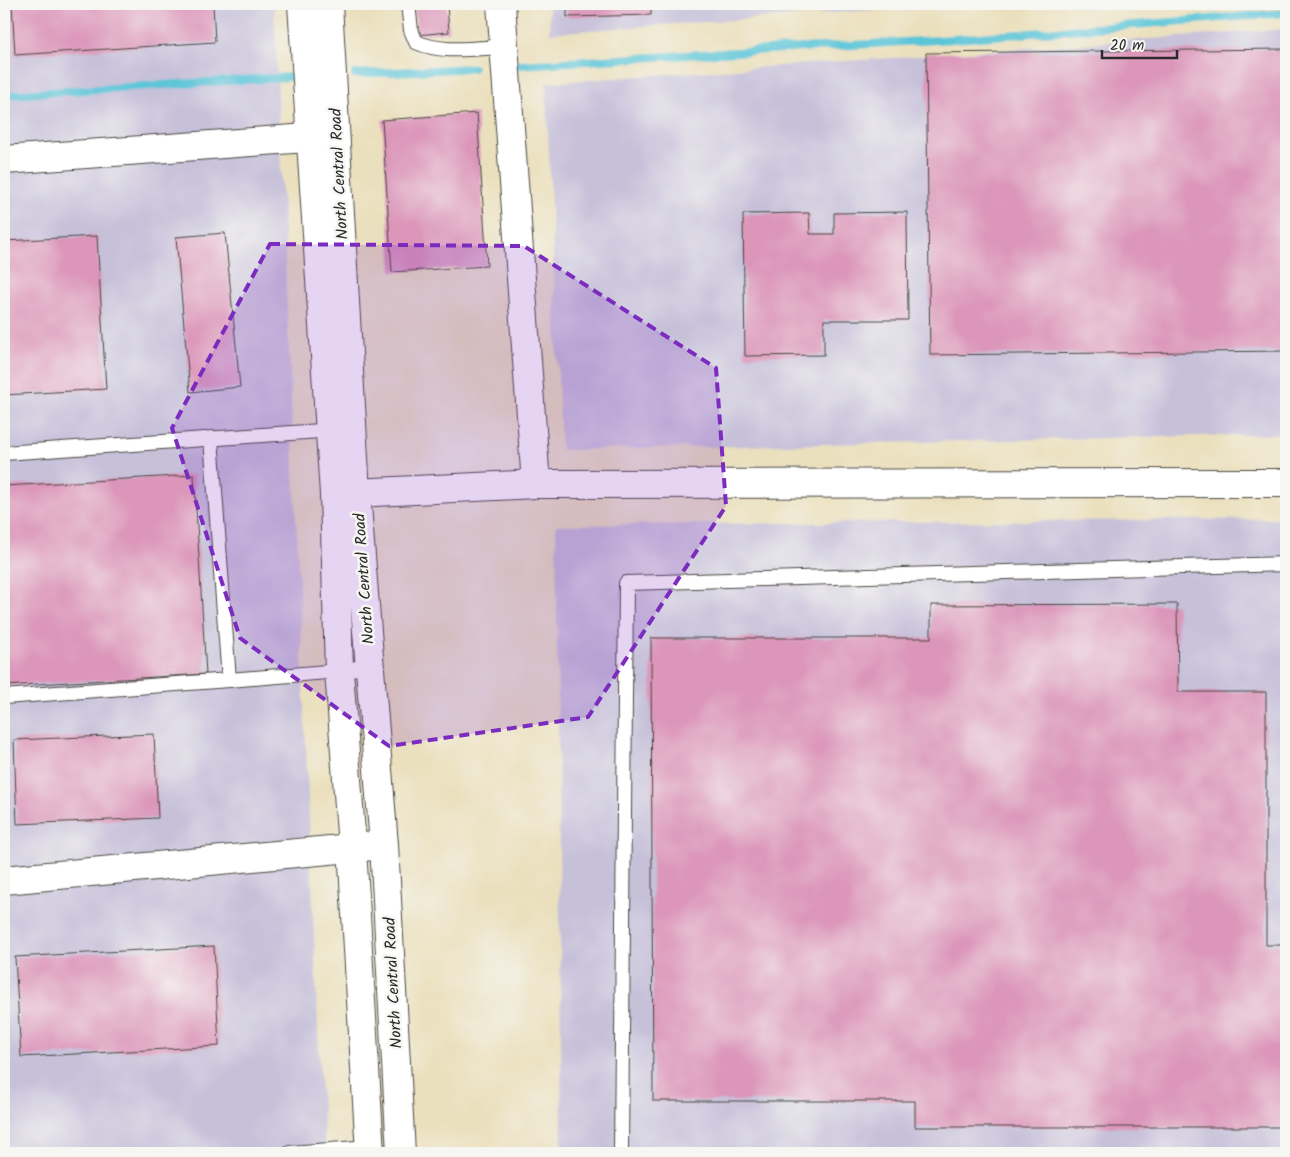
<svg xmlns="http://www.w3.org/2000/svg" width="1290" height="1157" viewBox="0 0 1290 1157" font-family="Kalam,sans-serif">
<rect width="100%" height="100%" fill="#f6f6f2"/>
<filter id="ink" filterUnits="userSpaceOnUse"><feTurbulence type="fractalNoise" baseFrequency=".02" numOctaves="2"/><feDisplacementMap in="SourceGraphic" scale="10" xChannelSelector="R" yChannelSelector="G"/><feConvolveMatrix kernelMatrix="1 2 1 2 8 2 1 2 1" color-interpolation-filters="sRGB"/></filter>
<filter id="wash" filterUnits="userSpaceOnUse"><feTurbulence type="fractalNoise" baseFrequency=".0096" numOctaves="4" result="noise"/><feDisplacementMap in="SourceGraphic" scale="20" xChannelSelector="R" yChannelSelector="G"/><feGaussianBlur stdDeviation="1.12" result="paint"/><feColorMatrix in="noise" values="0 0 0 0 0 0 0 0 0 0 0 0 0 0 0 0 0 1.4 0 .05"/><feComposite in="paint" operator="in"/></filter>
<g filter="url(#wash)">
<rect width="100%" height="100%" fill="#ebe0bd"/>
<!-- industrial -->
<g fill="#c6c0d9">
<polygon points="4,4 274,4 320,1074 325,1153 4,1153"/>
<polygon points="549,4 958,4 550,33"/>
<polygon points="1286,29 1286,434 561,450 546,83"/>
<polygon points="1286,519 1286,1153 562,1153 556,525"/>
</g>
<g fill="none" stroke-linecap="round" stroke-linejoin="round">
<!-- stream -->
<g stroke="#5cc5d8" stroke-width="8">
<polyline points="520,65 954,39 1286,13"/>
<polyline points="355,74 473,68"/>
<polyline points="4,95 290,77"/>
</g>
</g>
<g id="blocks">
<!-- building -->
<g fill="#dc96ba">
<polygon points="12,4 213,4 215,42 15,55"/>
<polygon points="414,4 447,4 449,32 416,35"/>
<polygon points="567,4 651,4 651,15 567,17"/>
<polygon points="1286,49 1286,351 930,355 926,53"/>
<polygon points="477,113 487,266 392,272 382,120"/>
<polygon points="907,212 908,320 824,320 824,355 745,356 743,214 809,213 810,234 834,234 834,213"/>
<polygon points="225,233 240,387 190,392 176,237"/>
<polygon points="97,236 106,389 4,395 4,241"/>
<polygon points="194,475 206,674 4,686 4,486"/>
<polygon points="1177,604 1178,692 1266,692 1266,945 1286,945 1286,1127 915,1127 915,1101 653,1101 651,638 931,638 931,605"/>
<polygon points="154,734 158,818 17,824 14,740"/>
<polygon points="214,946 219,1046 21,1057 15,957"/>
</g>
</g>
</g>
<g filter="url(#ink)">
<use href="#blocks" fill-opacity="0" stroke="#484641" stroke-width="1"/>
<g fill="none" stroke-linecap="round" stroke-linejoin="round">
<defs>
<g id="lane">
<path d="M408 4 411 30 416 42C443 54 475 48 504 47"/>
<polyline points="211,438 229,680"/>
<polyline points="4,453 335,430"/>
<polyline points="4,697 229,680 339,671 369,666"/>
<polyline points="290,1153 370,1147"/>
<polyline points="621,1153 626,583 1286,564"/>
</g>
<g id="street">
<polyline points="501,4 536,484"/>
<polyline points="4,160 335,136"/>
<polyline points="334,494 536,484 1286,483"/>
<polyline points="4,880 384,845"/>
</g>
<g id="secondary">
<polyline points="302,4 334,494 339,671 352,847 370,1153"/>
<polyline points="328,4 356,493 384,845 401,1153"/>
</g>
</defs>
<!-- lane casing -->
<use href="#lane" stroke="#484641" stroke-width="16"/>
<!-- street casing -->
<use href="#street" stroke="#484641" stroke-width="30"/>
<!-- secondary casing -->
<use href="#secondary" stroke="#484641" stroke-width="30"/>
<!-- lane -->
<use href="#lane" stroke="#fff" stroke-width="14"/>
<!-- street -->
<use href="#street" stroke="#fff" stroke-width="28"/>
<!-- secondary -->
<use href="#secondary" stroke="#fff" stroke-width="28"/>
</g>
</g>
<!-- marked area -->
<path fill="#7b2cbf" fill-opacity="0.2" stroke="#7b2cbf" stroke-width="4" stroke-dasharray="10 6" stroke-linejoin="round" d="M270 244 524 246 716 368 726 506 588 717 389 746 240 638 172 428Z"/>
<g text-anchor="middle" stroke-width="5" stroke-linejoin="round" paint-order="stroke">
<!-- street labels -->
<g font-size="16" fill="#2b2b2b" stroke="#f6f6f2">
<text transform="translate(338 174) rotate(-93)" y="6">North Central Road</text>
<text transform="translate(363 579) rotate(-94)" y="6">North Central Road</text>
<text transform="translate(392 983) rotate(-93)" y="6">North Central Road</text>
</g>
</g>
<!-- margin -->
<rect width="1290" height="1157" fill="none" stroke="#f6f6f2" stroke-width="20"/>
<!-- scale -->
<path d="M1102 50v8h75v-8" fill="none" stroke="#2b2b2b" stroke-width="2.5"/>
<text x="1110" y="50" font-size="15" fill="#2b2b2b" stroke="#f6f6f2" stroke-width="4" paint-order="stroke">20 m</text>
</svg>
